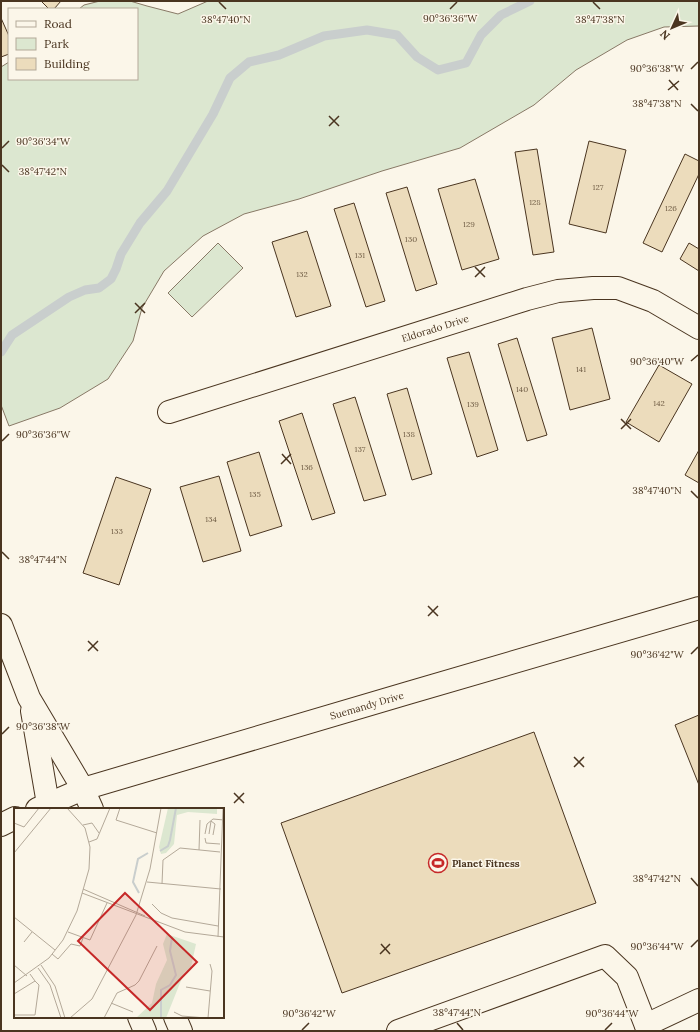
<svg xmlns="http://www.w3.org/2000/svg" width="700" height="1032" viewBox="0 0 700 1032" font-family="Lora,serif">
<rect width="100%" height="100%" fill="#fbf6e9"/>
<!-- green -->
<g fill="#dce7d0" stroke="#887966">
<polygon points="100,1 130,1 147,6 178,14 208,1 699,1 699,26 664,27 627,40 576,70 534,105 460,148 382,171 299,199 244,214 203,236 164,271 142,308 133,341 108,379 60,408 9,426 1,405 1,67 9,62 9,79 137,79 137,9 79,9 84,5"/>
<polygon points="218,243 243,268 192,317 168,293"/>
</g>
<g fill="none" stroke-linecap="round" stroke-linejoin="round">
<!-- stream -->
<polyline stroke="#c9cecd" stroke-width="9" points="1,352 12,335 69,297 85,290 99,288 111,279 116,269 121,254 140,223 167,191 213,114 230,78 249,62 279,55 324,36 367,30 397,35 417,57 438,70 466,63 481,35 501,15 530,1"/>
</g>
<!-- building -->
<g fill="#ecdcbc" stroke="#4a3520">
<polygon points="41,1 61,1 54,9 49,9"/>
<polygon points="1,18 9,36 9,54 1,57"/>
<polygon points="589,141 626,150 606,233 569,224"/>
<polygon points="537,149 554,252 533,255 515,152"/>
<polygon points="685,154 699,161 699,174 662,252 643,243"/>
<polygon points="475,179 499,259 462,270 438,189"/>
<polygon points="407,187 437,284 416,291 386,193"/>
<polygon points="354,203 385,301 366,307 334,209"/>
<polygon points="307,231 331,306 296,317 272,242"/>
<polygon points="689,243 699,249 699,271 680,259"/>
<polygon points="592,328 610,399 570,410 552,338"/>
<polygon points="517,338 547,435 527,441 498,344"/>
<polygon points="469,352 498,450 477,457 447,358"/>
<polygon points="659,365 692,384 659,442 626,422"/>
<polygon points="407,388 432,474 412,480 387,394"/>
<polygon points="355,397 386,495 364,501 333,404"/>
<polygon points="302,413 335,513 312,520 279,421"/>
<polygon points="699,450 699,483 685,475"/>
<polygon points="259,452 282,526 250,536 227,462"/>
<polygon points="219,476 241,551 203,562 180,487"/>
<polygon points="116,477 151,489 119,585 83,573"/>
<polygon points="699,715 699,785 675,725"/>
<polygon points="534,732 596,903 342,993 281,823"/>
</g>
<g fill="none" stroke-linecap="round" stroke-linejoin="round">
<defs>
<g id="minor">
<path id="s1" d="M169 412 527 299 558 291 593 288H618L653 301 699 328"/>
<polyline points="1,625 29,698 83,789 92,809"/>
<polyline points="32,711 48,804 50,809"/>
<path id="s2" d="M37 809 83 789 408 693 699 608"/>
<polyline points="1,825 15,818"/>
<polyline points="139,1017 145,1031"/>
<polyline points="175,1017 181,1031"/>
<polyline points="646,1025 699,1000"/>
<polyline points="398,1031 605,956 627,977 648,1031"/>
</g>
</defs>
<!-- minor casing -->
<use href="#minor" stroke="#4a3520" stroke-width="24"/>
<!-- minor -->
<use href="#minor" stroke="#fbf6e9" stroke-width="22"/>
</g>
<!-- ticks -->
<path fill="none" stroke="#4a3520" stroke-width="1.5" d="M219 2 226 9M593 2 600 9M450 9 457 2M691 69 698 62M669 80 678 90M668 90 679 81M691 104 698 111M329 116 339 126M329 126 339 116M2 148 9 141M2 165 9 172M475 267 485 277M475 277 485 267M135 303 145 313M135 313 145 303M691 361 698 355M621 419 631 429M621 429 631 419M2 441 9 434M282 454 291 464M281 464 291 454M691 491 698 498M2 552 9 559M428 606 438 616M428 616 438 606M88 641 98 651M88 651 98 641M691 654 698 647M2 734 9 727M574 757 584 767M574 767 584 757M234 793 244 803M234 803 244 793M691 878 698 886M381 944 390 954M691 947 698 940M380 954 390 944M457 1023 463 1030M302 1030 309 1023M605 1030 612 1023"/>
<!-- icons -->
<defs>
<symbol id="stadium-ring" viewBox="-11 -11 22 22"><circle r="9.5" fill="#fbf6e9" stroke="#c62828" stroke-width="1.5"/><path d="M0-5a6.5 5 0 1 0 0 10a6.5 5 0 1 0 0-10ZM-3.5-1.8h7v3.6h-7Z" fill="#c62828"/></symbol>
</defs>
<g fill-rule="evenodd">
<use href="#stadium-ring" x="427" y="852" width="22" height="22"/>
</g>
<g text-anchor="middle" stroke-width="3" stroke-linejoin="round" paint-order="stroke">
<!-- number labels -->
<g font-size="8" fill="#725f47">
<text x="598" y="190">127</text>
<text x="535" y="205">128</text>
<text x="671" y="211">126</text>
<text x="469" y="227">129</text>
<text x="411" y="242">130</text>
<text x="360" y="258">131</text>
<text x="302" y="277">132</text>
<text x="581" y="372">141</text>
<text x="522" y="392">140</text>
<text x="659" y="406">142</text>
<text x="473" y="407">139</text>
<text x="409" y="437">138</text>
<text x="360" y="452">137</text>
<text x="307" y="470">136</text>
<text x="255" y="497">135</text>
<text x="211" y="522">134</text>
<text x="117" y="534">133</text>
</g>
<!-- street labels -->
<g font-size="10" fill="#4a3520" stroke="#fbf6e9">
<text dy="4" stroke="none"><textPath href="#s1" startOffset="279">Eldorado Drive</textPath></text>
<text dy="4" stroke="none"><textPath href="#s2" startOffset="346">Suemandy Drive</textPath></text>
</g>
<!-- poi labels -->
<g font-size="10" font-weight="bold" fill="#4a3520" stroke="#fbf6e9" text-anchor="start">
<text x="452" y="867">Planet Fitness</text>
</g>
</g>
<!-- overview -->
<g transform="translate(14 808)">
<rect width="210" height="210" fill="#fbf6e9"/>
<path d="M154 0H203V6L174 4 163 7 160 36 152 45 147 46 145 39ZM153 126 182 136 177 159 170 165 152 210H122L138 195 142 176 153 152 149 136Z" fill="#dce7d0"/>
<path fill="none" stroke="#c9cecd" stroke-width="2" d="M146 43 154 38 156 32 162 0M125 85 119 74 124 51 134 45M147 210V182L156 177 162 167 156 143 158 129"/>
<path fill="none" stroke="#b4a999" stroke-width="1" d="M106 0 102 12 143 25M197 13 201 16 199 27M0 15 10 19 25 0M69 17 78 15 85 25M191 26 193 16 199 11 210 12M195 26 197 13M191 30 192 35 206 36M75 34 83 31 96 0M185 42 186 12M0 45 37 0M133 74 207 81M148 76 149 52 166 40 206 44M69 81 131 108M68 85 171 124 210 129M138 96 147 105 158 110 204 118M0 109 41 142M54 124 76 132 93 95M204 129 209 0M10 134 18 124M38 146 44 151 57 136 66 138 69 130M0 157 13 168M27 157 41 178 51 210M24 160 36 177 47 210M0 175 35 150 49 132 63 103 75 61 76 39 71 20 53 0M172 179 196 183M0 186 21 173 16 166M97 195 119 204M160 204 168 208 192 210M0 207H21L25 177 21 173M56 210 78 191 122 107 136 61 147 0M90 210 103 185 121 177 125 173 143 138M194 210 198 163 196 156"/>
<path fill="#c62828" fill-opacity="0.15" stroke="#c62828" stroke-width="2" d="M111 85 183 154 136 202 64 133Z"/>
<rect width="210" height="210" fill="none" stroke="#4a3520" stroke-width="2"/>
</g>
<g font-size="10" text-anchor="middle" fill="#4a3520" stroke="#fbf6e9" stroke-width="3" stroke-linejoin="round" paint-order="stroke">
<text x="450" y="22">90°36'36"W</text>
<text x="226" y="23">38°47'40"N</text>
<text x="600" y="23">38°47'38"N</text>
<text x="657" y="72">90°36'38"W</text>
<text x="657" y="107">38°47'38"N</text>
<text x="43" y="145">90°36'34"W</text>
<text x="43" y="175">38°47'42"N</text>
<text x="657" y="365">90°36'40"W</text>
<text x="43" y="438">90°36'36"W</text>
<text x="657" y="494">38°47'40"N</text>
<text x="43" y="563">38°47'44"N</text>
<text x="657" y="658">90°36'42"W</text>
<text x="43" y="730">90°36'38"W</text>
<text x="657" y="882">38°47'42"N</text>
<text x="657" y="950">90°36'44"W</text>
<text x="457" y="1016">38°47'44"N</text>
<text x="309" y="1017">90°36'42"W</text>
<text x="612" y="1017">90°36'44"W</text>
</g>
<!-- border -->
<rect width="700" height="1032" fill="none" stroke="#4a3520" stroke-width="4"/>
<!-- legend -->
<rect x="8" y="8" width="130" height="72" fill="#fbf6e9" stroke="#b4a999"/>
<rect x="16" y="21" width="20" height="6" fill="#fbf6e9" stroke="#b4a999"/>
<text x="44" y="28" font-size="12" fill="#4a3520">Road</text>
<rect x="16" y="38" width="20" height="12" fill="#dce7d0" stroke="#b4a999"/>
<text x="44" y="48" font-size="12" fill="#4a3520">Park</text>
<rect x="16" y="58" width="20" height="12" fill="#ecdcbc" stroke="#b4a999"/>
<text x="44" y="68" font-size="12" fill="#4a3520">Building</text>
<!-- north arrow -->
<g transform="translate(672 28) rotate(226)" stroke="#fbf6e9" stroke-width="3" paint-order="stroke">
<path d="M0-3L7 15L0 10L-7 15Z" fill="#4a3520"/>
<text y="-6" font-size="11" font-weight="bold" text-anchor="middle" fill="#4a3520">N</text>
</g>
</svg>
